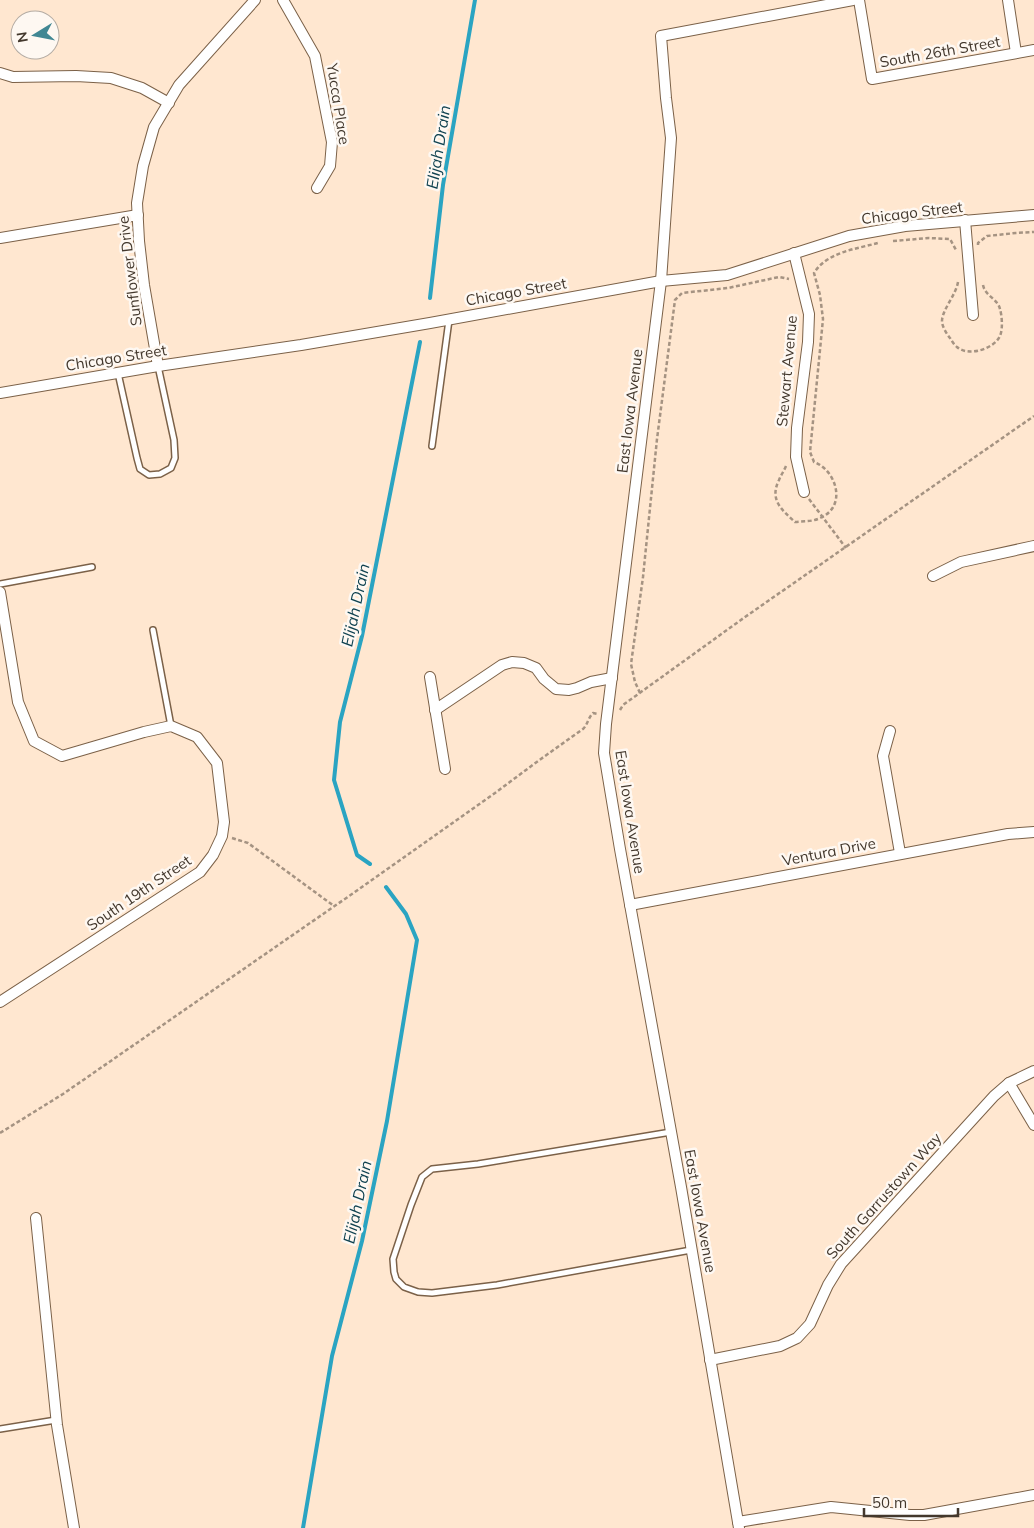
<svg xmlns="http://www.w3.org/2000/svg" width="1034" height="1528" viewBox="0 0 1034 1528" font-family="Mulish,sans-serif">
<rect width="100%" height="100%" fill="#ffe7d0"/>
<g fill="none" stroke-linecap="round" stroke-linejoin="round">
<!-- stream -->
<g stroke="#2aa4c2" stroke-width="4">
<polyline points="430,298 443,185 475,0"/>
<polyline points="370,864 357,855 334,780 340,722 362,636 420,342"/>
<polyline points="303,1528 332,1356 362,1241 387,1121 417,940 406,914 386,887"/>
</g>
<defs>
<g id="service">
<polyline points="118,373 137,458 140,469 149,475 160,474 171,468 175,458 174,440 158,366"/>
<polyline points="432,446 449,320"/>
<polyline points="0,584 92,567"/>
<polyline points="153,630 171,726"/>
<polyline points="671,1132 478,1164 432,1169 422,1177 411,1205 393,1259 394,1272 396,1279 404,1287 418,1292 432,1293 497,1285 691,1250"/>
<polyline points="0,1429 56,1420"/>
</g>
<g id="minor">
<polyline points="283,0 315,56 332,142 330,166 317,188"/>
<polyline points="859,0 872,79 1034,50"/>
<polyline points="1008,0 1016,53"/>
<polyline points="0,73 13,77 76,76 111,78 142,88 169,103"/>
<polyline points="965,220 973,315"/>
<polyline points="0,238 138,215"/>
<polyline points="794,253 809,314 808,342 797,428 796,457 804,492"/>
<polyline points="158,366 144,285 139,241 137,203 143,166 154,127 179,85 255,0"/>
<polyline points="0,393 158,366 301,345 430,323 661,281 727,275 849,236 905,226 1034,215"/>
<polyline points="933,576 961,562 1034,546"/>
<polyline points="0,592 18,702 34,741 62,756 144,732 171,726 197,737 217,763 224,822 222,836 213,855 200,872 0,1002"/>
<polyline points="430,677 445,769"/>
<polyline points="435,710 502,665 512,662 524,663 536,668 544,679 556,689 569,690 577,688 591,682 612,678"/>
<polyline points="890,731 883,756 900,853"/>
<polyline points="630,905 1008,834 1034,832"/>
<polyline points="1009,1083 1034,1125"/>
<polyline points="36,1218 57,1425 74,1528"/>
<polyline points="710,1360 780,1346 797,1338 810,1324 828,1285 841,1264 994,1096 1009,1083 1034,1071"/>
<polyline points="738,1522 831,1507 910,1515 924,1515 1034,1495"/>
<polyline points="739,1528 681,1187 620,849 604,753 606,724 661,281 671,138 666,98 661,36 853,0"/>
</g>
</defs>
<!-- service casing -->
<use href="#service" stroke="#7b6148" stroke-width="8"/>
<!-- minor casing -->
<use href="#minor" stroke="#7b6148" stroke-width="12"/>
<!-- path -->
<g stroke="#a59382" stroke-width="2.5" stroke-dasharray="4 2.5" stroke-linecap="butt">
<polyline points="893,241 929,238 950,239 956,250"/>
<polyline points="978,245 978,243 987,236 1016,233 1034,232"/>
<path d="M958 282C956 295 942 310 942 321 942 326 946 333 950 338 952 341 954 345 957 347 968 357 994 349 1000 336 1003 329 1002 316 1000 309 998 299 985 296 983 285"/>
<path d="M786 466C784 471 781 475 779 480 769 500 782 510 795 522 804 521 814 522 822 517 847 505 836 470 814 462L810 452 823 319 820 295 814 273C827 252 856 249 878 243"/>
<polyline points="809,499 846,548"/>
<polyline points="640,693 635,682 631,664 643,577 657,439 675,300 682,293 728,288 779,277 789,279"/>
<polyline points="620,710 623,705 745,617 1034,416"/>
<polyline points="232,838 248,843 334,906"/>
<path d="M0 1133 63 1094 352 894 495 793 538 761 583 729C588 724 588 718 593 713L598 714"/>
</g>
<!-- service -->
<use href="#service" stroke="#fff" stroke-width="5"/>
<!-- minor -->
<use href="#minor" stroke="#fff" stroke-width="10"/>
</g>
<g text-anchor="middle" stroke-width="5" stroke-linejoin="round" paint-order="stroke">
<!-- street labels -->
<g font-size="15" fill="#43382d" stroke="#fef8f2">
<text transform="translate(940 52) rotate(-10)" y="5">South 26th Street</text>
<text transform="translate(338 104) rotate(81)" y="5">Yucca Place</text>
<text transform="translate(912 213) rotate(-7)" y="5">Chicago Street</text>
<text transform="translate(130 271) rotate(-97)" y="5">Sunflower Drive</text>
<text transform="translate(516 292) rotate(-10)" y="5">Chicago Street</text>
<text transform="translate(116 358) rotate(-9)" y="5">Chicago Street</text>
<text transform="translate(787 371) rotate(-85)" y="5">Stewart Avenue</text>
<text transform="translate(630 411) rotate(-83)" y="5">East Iowa Avenue</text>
<text transform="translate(630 812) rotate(81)" y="5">East Iowa Avenue</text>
<text transform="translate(829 852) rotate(-11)" y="5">Ventura Drive</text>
<text transform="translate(139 893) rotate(-34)" y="5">South 19th Street</text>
<text transform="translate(884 1196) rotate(-48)" y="5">South Garrustown Way</text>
<text transform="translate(700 1211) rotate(80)" y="5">East Iowa Avenue</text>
</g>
<!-- water labels -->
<g font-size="16" font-style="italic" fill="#104250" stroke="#fef8f2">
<text transform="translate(438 147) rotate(-81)" y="6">Elijah Drain</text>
<text transform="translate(355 605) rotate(-78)" y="6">Elijah Drain</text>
<text transform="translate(357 1202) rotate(-78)" y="6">Elijah Drain</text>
</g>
</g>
<!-- north arrow -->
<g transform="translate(35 35) rotate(260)"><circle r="24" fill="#fef8f2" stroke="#b3aba3"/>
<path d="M0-4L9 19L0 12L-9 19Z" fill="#418793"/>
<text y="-8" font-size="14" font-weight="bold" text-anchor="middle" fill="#43382d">N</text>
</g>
<!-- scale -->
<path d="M864 1508v8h94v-8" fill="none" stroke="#43382d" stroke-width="2.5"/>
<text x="872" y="1508" font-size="15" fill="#43382d" stroke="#fef8f2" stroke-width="4" paint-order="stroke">50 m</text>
</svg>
